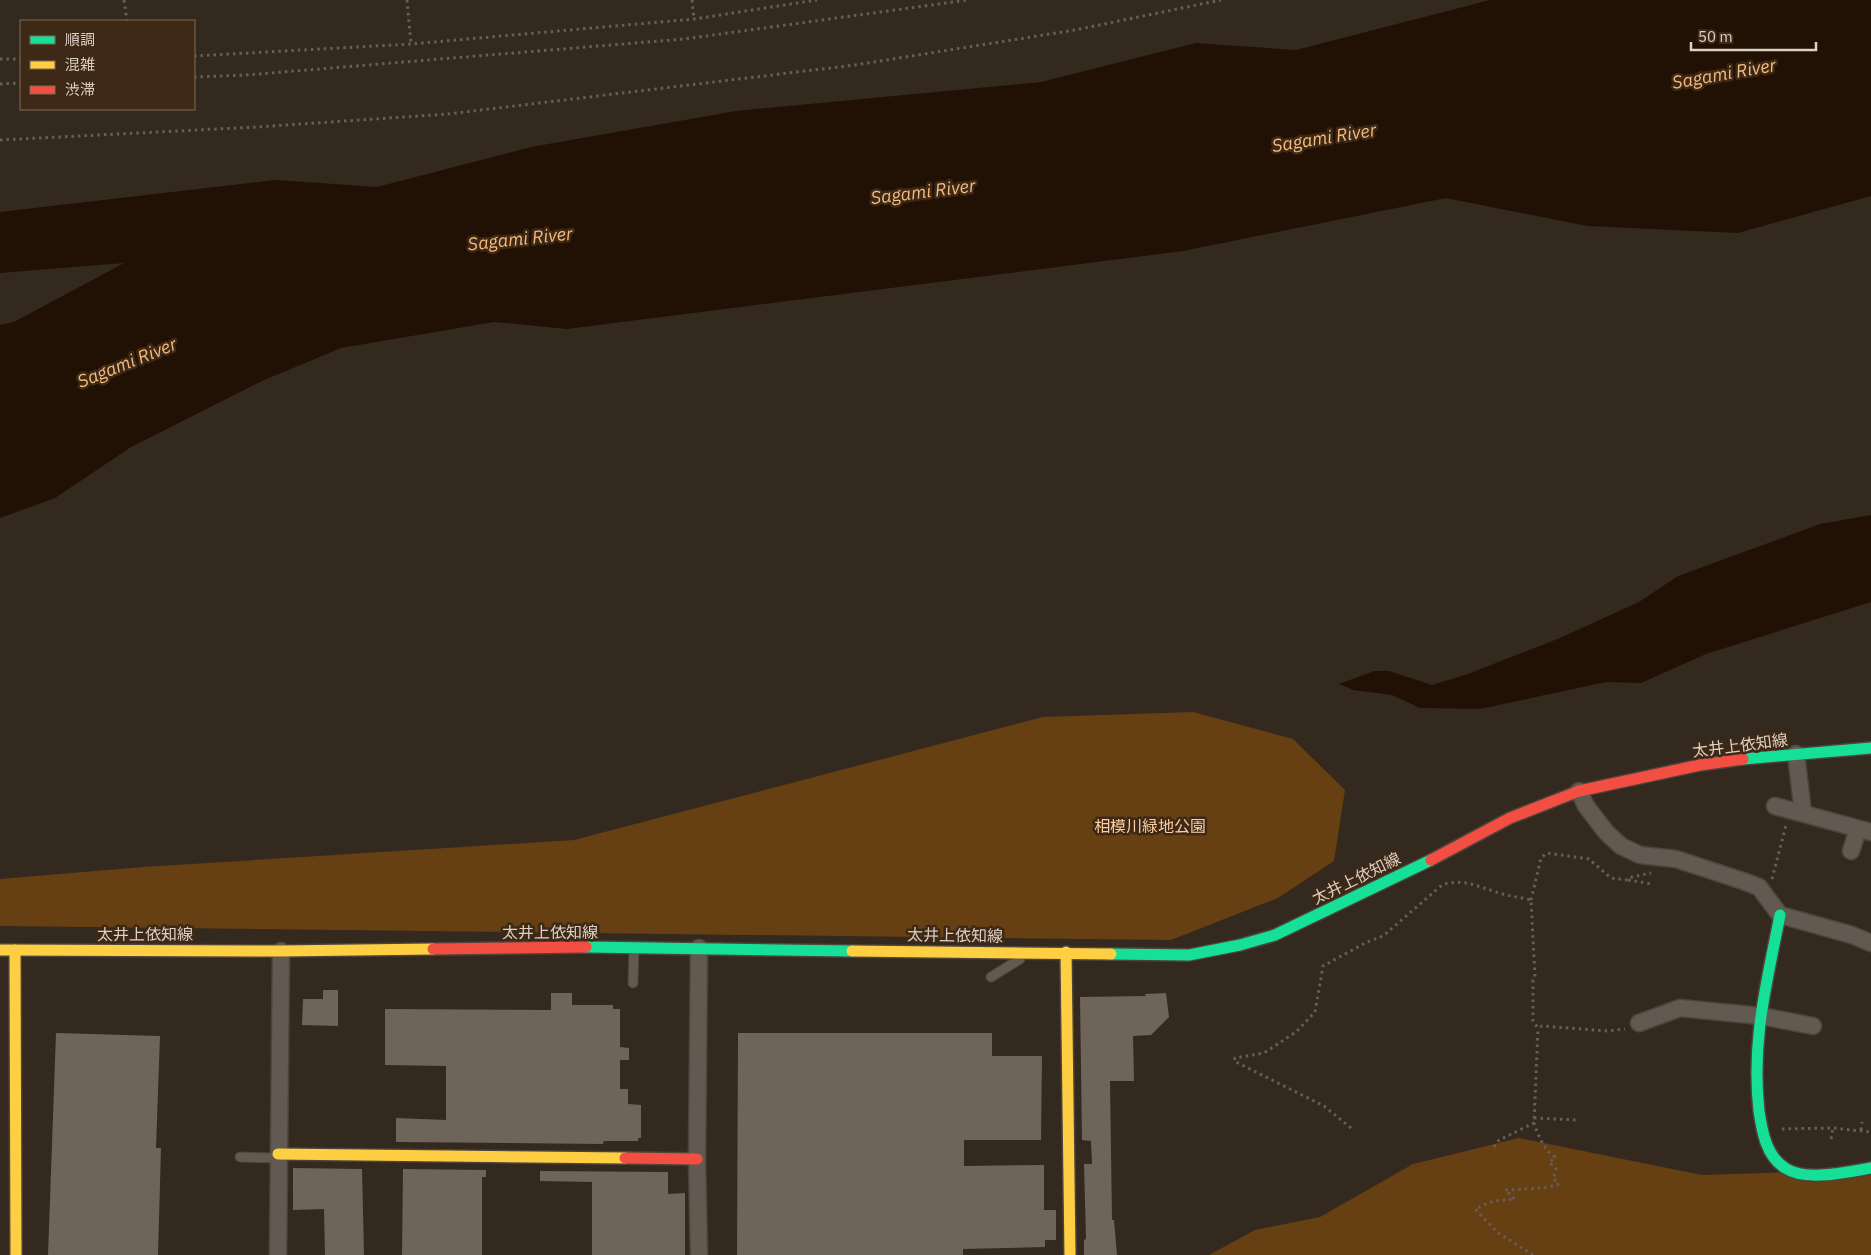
<svg xmlns="http://www.w3.org/2000/svg" width="1871" height="1255" viewBox="0 0 1871 1255" font-family="'IBM Plex Sans','Noto Sans JP',sans-serif">
<rect width="100%" height="100%" fill="#34291e"/>
<!-- green -->
<g fill="#663f12">
<polygon points="1193,712 1293,739 1345,790 1334,861 1278,898 1171,940 0,926 0,879 143,867 574,840 1043,717"/>
<polygon points="1519,1138 1702,1175 1826,1171 1871,1162 1871,1255 1209,1255 1255,1230 1320,1217 1413,1164"/>
</g>
<!-- water -->
<g fill="#211104">
<polygon points="1490,0 1871,0 1871,196 1738,233 1587,226 1446,198 1183,251 567,329 494,322 341,348 262,381 131,447 55,498 0,518 0,325 14,322 124,263 0,273 0,212 276,180 377,187 531,147 736,111 1041,82 1196,43 1296,50"/>
<polygon points="1871,515 1871,602 1706,654 1641,683 1606,682 1480,709 1420,708 1392,695 1353,690 1339,684 1374,671 1389,671 1432,685 1468,674 1560,638 1639,602 1678,576 1820,524"/>
</g>
<!-- building -->
<g fill="#6e645a">
<polygon points="323,990 338,990 338,1026 302,1025 303,999 323,999"/>
<polygon points="551,993 572,993 572,1005 613,1005 613,1009 620,1009 620,1047 629,1048 629,1060 620,1060 620,1089 628,1089 628,1104 641,1105 641,1138 638,1138 638,1141 604,1141 603,1144 396,1142 396,1118 446,1120 446,1066 385,1065 385,1009 551,1010"/>
<polygon points="1166,993 1169,1017 1151,1035 1133,1036 1134,1081 1110,1081 1112,1220 1114,1220 1117,1255 1084,1255 1084,1240 1086,1239 1084,1164 1092,1164 1091,1141 1082,1140 1080,997 1146,996 1145,994"/>
<polygon points="56,1033 160,1036 156,1148 161,1148 158,1255 48,1255"/>
<polygon points="738,1033 992,1033 992,1056 1042,1056 1041,1140 964,1140 964,1166 1044,1165 1044,1210 1056,1210 1056,1240 1045,1240 1045,1247 963,1249 963,1255 737,1255"/>
<polygon points="293,1168 362,1169 364,1255 325,1255 324,1209 293,1210"/>
<polygon points="403,1169 486,1170 486,1177 482,1177 482,1255 402,1255"/>
<polygon points="540,1171 668,1172 668,1194 685,1193 685,1255 592,1255 592,1182 540,1181"/>
</g>
<g fill="none" stroke-linecap="round" stroke-linejoin="round">
<defs>
<g id="lane">
<polyline points="991,977 1020,959"/>
<polyline points="633,983 634,948"/>
<polyline points="240,1157 277,1158"/>
</g>
<g id="street">
<polyline points="1796,754 1803,813"/>
<polyline points="1579,791 1586,806 1606,832 1621,846 1640,855 1676,859 1743,881 1759,887 1780,915 1852,935 1871,943"/>
<polyline points="1775,806 1871,832"/>
<polyline points="1851,851 1858,829"/>
<polyline points="1639,1023 1680,1008 1761,1016 1813,1026"/>
<polyline points="278,1255 281,951"/>
<polyline points="699,1255 697,1159 699,948"/>
</g>
<g id="fast">
<polyline points="1743,759 1871,748"/>
<path d="M1780 915C1767 982 1751 1041 1759 1111 1762 1131 1766 1156 1785 1168 1806 1182 1847 1172 1871 1168"/>
<polyline points="586,947 852,951"/>
<polyline points="1111,954 1189,955 1240,945 1275,935 1431,860"/>
</g>
<g id="slow">
<polyline points="0,950 281,951 433,949"/>
<polyline points="15,950 16,1255"/>
<polyline points="852,951 1111,954"/>
<polyline points="1066,952 1070,1255"/>
<polyline points="278,1154 625,1158"/>
</g>
<g id="jam">
<polyline points="1431,860 1510,818 1579,791 1700,765 1743,759"/>
<polyline points="433,949 586,947"/>
<polyline points="625,1158 697,1159"/>
</g>
</defs>
<!-- lane casing -->
<use href="#lane" stroke="#4d443b" stroke-width="11"/>
<!-- street casing -->
<use href="#street" stroke="#4d443b" stroke-width="19"/>
<!-- fast casing -->
<use href="#fast" stroke="#4d443b" stroke-width="14"/>
<!-- slow casing -->
<use href="#slow" stroke="#4d443b" stroke-width="14"/>
<!-- jam casing -->
<use href="#jam" stroke="#4d443b" stroke-width="14"/>
<!-- path -->
<g stroke="#665f58" stroke-width="3" stroke-dasharray="2.5 4" stroke-linecap="butt">
<polyline points="124,0 127,21"/>
<polyline points="407,0 411,44"/>
<polyline points="692,0 694,19"/>
<polyline points="194,56 411,44 694,19 817,0"/>
<polyline points="0,59 21,59"/>
<polyline points="194,77 246,75 684,39 968,0"/>
<polyline points="0,84 21,83"/>
<polyline points="0,140 257,127 448,114 855,65 1075,30 1221,0"/>
<polyline points="1772,879 1786,825"/>
<polyline points="1628,880 1652,884"/>
<polyline points="1531,900 1541,858 1547,853 1589,859 1611,878 1628,880 1632,877 1651,873"/>
<polyline points="1534,1118 1578,1120"/>
<path d="M1351 1128 1324 1106 1234 1061 1235 1058 1264 1053 1296 1032 1315 1012 1323 966 1367 942 1383 936 1442 885C1461 878 1477 886 1496 892 1507 896 1519 897 1531 900L1535 977 1533 980V1021L1538 1028 1542 1026 1608 1031 1625 1029"/>
<polyline points="1782,1129 1833,1128 1871,1132"/>
<polyline points="1861,1130 1862,1122"/>
<polyline points="1831,1139 1833,1128"/>
<polyline points="1494,1147 1499,1140 1534,1123"/>
<path d="M1533 1255 1497 1232 1475 1209 1493 1201 1515 1199 1505 1190 1544 1188 1557 1185 1559 1183 1553 1179 1556 1169 1549 1162 1555 1159V1157C1544 1150 1538 1135 1534 1123L1538 1028"/>
</g>
<!-- lane -->
<use href="#lane" stroke="#625950" stroke-width="9"/>
<!-- street -->
<use href="#street" stroke="#625950" stroke-width="16"/>
<!-- fast -->
<use href="#fast" stroke="#16e098" stroke-width="11"/>
<!-- slow -->
<use href="#slow" stroke="#ffcf43" stroke-width="11"/>
<!-- jam -->
<use href="#jam" stroke="#f24e42" stroke-width="11"/>
</g>
<g text-anchor="middle" stroke-width="5" stroke-linejoin="round" paint-order="stroke">
<!-- street labels -->
<g font-size="16" fill="#ddd0c4" stroke="#3d2915">
<text transform="translate(1740 745) rotate(-7)" y="6">太井上依知線</text>
<text transform="translate(1356 878) rotate(-26)" y="6">太井上依知線</text>
<text x="550" y="938">太井上依知線</text>
<text x="145" y="940">太井上依知線</text>
<text transform="translate(955 935) rotate(1)" y="6">太井上依知線</text>
</g>
<!-- park labels -->
<g font-size="16" fill="#fccea1" stroke="#3d2915">
<text x="1150" y="832">相模川緑地公園</text>
</g>
<!-- water labels -->
<g font-size="18" font-style="italic" fill="#f8bb7e" stroke="#3d2915">
<text transform="translate(1724 74) rotate(-10)" y="6">Sagami River</text>
<text transform="translate(1324 138) rotate(-9)" y="6">Sagami River</text>
<text transform="translate(923 192) rotate(-7)" y="6">Sagami River</text>
<text transform="translate(520 239) rotate(-6)" y="6">Sagami River</text>
<text transform="translate(127 363) rotate(-22)" y="6">Sagami River</text>
</g>
</g>
<!-- legend -->
<rect x="20" y="20" width="175" height="90" fill="#3d2915" stroke="#7d6c5b"/>
<rect x="30" y="36" width="25" height="8" fill="#16e098" stroke="#7d6c5b"/>
<text x="65" y="45" font-size="15" fill="#ddd0c4">順調</text>
<rect x="30" y="61" width="25" height="8" fill="#ffcf43" stroke="#7d6c5b"/>
<text x="65" y="70" font-size="15" fill="#ddd0c4">混雑</text>
<rect x="30" y="86" width="25" height="8" fill="#f24e42" stroke="#7d6c5b"/>
<text x="65" y="95" font-size="15" fill="#ddd0c4">渋滞</text>
<!-- scale -->
<path d="M1691 42v8h125v-8" fill="none" stroke="#ddd0c4" stroke-width="2.5"/>
<text x="1698" y="42" font-size="15" fill="#ddd0c4" stroke="#3d2915" stroke-width="4" paint-order="stroke">50 m</text>
</svg>
